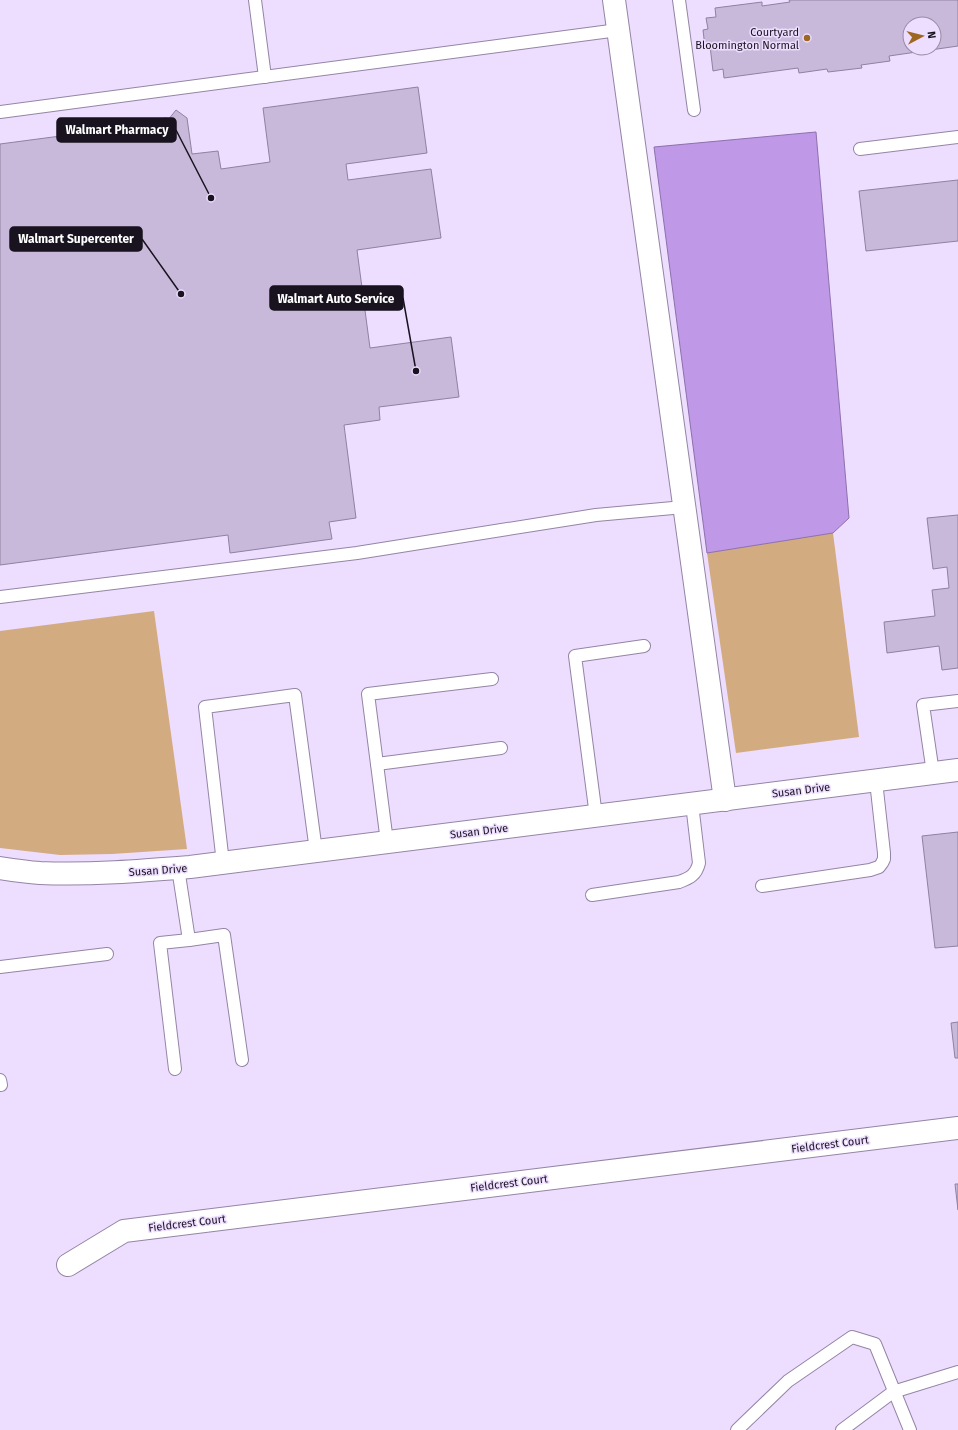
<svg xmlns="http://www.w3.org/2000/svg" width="958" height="1430" viewBox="0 0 958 1430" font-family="'Fira Sans',sans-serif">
<rect width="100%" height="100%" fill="#edddff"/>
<!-- green -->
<g fill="#d3ab80">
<polygon points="833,533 859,737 736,753 707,553"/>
<polygon points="154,611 187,849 112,854 60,855 0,848 0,631"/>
</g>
<!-- water -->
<polygon fill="#bf98e8" stroke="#8d70ac" points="816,132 849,518 833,533 707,553 654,147"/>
<!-- building -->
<g fill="#c8b9da" stroke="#8f81a0" fill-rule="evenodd">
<path d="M789 0H958V46L889 56 890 61 861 65 862 68 828 72 827 69 799 73 798 68 724 78 723 69 713 71 710 46 705 47 703 30 708 29 706 18 716 17 715 8 762 2V6L790 2ZM910 24H934V48H910Z"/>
<polygon points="418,87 427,153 346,164 348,180 431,169 441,238 357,250 370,348 451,337 459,397 379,407 380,420 344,425 356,518 329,522 332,539 230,553 228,535 0,565 0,144 106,130 105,126 139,121 167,118 168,120 176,110 187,118 192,154 218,151 221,169 270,162 263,108"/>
<polygon points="958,180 958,241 866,251 859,191"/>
<polygon points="958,515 958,668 942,670 939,646 887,653 884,622 935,616 932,590 949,588 947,567 933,569 927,518"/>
<polygon points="958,832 958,946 935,948 922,836"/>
<polygon points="958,1022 958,1058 955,1058 951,1023"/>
<polygon points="955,1184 958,1184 958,1210"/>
</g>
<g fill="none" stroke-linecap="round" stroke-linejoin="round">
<defs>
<g id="lane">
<polyline points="255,0 265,77"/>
<polyline points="679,0 694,110"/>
<polyline points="0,112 618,30"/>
<polyline points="860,149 958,137"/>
<polyline points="0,597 357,553 596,515 684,507"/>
<polyline points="377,764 501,748"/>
<polyline points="933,773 923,705 958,701"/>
<polyline points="596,816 575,656 644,646"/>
<polyline points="387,842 368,694 492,679"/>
<polyline points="223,863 205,707 295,695 316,851"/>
<polyline points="178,868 189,940 224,935 242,1060"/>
<polyline points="762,886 870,870 879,867 882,863 884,859 884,853 876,781"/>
<path d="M592 895 679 882C690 878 696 875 699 863L692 804"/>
<polyline points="0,967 107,954"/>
<polyline points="175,1069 160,943 189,940"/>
<polyline points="0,1080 1,1085"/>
<polyline points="737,1430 788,1381 852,1337 875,1344 910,1430"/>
<polyline points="842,1430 893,1392 958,1372"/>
</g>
<g id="street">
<polyline points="614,0 725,800"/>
<polyline points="68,1265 124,1231 958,1128"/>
</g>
<path id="secondary" d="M0 868C13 870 27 872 40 873 90 875 140 871 190 867L958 770"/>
</defs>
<!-- lane casing -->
<use href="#lane" stroke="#9385a4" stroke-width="14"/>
<!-- street casing -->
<use href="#street" stroke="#9385a4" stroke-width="24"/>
<!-- secondary casing -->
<use href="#secondary" stroke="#9385a4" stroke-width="24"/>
<!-- lane -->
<use href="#lane" stroke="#fff" stroke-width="12"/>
<!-- street -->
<use href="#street" stroke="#fff" stroke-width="22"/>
<!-- secondary -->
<use href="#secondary" stroke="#fff" stroke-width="22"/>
</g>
<!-- markers -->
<circle fill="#9d6721" stroke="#edddff" stroke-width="1.5" cx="807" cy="38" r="4"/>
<g text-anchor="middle" stroke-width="3" stroke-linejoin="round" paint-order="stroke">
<!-- poi labels -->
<g font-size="11" fill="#18131f" stroke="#edddff" text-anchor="end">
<text x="799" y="36">Courtyard<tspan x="799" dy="13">Bloomington Normal</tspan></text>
</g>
<!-- street labels -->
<g font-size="11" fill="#18131f" stroke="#edddff">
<text transform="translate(801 790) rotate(-7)" y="4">Susan Drive</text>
<text transform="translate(479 831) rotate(-7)" y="4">Susan Drive</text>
<text transform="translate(158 870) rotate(-4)" y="4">Susan Drive</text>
<text transform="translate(830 1144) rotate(-7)" y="4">Fieldcrest Court</text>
<text transform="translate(509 1183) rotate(-7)" y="4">Fieldcrest Court</text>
<text transform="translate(187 1223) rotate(-7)" y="4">Fieldcrest Court</text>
</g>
</g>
<!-- callouts -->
<path fill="none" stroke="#18131f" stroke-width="1.5" d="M211 198L176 130M181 294L142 239M416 371L403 298"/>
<g fill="#18131f" stroke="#edddff" stroke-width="1.5">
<circle cx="211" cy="198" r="4"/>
<circle cx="181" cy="294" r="4"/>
<circle cx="416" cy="371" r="4"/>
</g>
<g fill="#18131f" stroke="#18131f" stroke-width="1.5">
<rect x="57" y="118" width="119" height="24" rx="4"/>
<rect x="10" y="227" width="132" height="24" rx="4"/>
<rect x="270" y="286" width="133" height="24" rx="4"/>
</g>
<g font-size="12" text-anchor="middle" font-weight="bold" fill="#fff">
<text x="117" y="134">Walmart Pharmacy</text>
<text x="76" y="243">Walmart Supercenter</text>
<text x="336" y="303">Walmart Auto Service</text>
</g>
<!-- north arrow -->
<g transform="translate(922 36) rotate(83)"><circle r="19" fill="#edddff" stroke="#988ca5"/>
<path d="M0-3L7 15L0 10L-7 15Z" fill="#9d6721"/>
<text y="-6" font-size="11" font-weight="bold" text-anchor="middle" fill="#18131f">N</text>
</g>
</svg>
